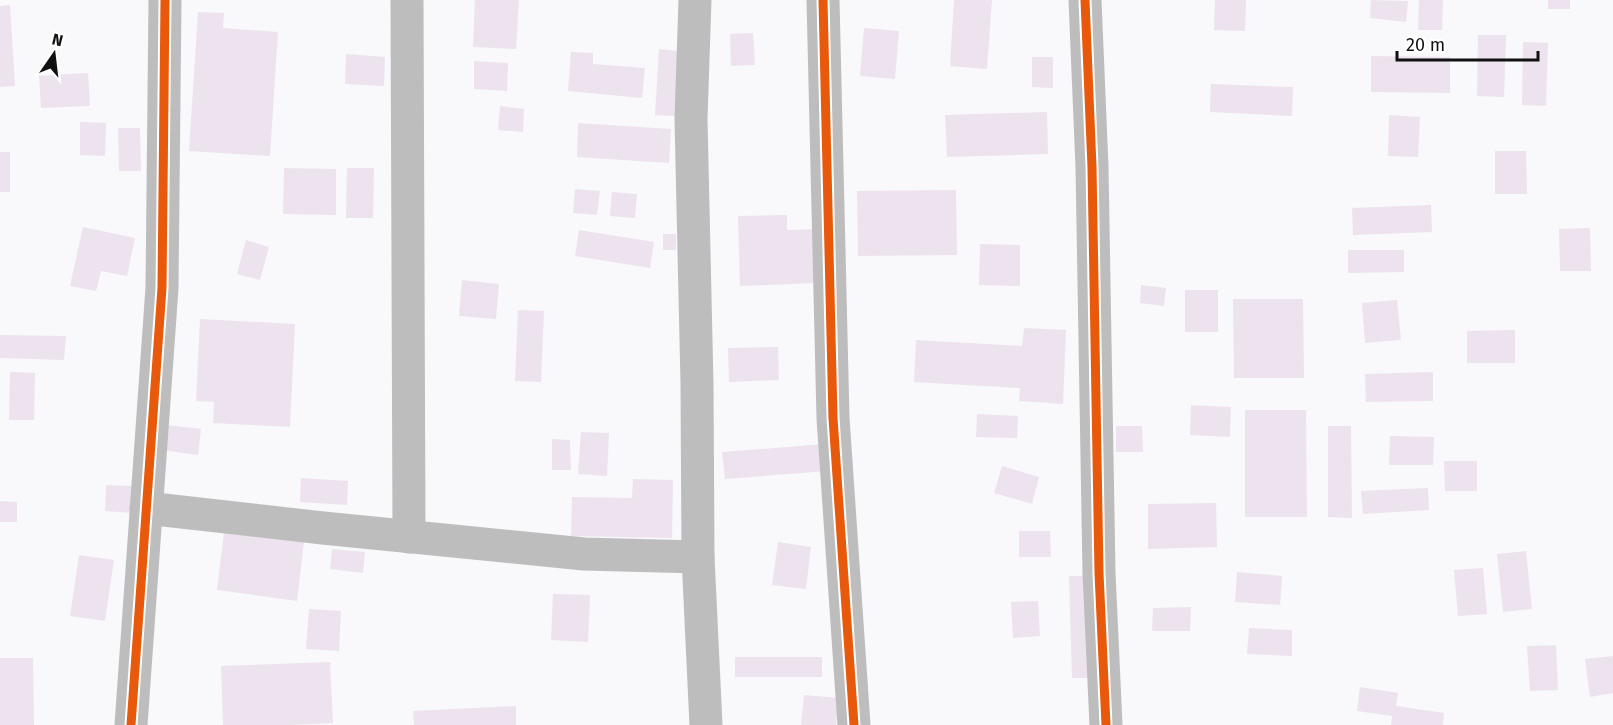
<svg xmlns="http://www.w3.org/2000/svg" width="1613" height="725" viewBox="0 0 1613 725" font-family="'Fira Sans',sans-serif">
<rect width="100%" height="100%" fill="#f9f8fa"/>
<!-- building -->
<g fill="#ede3ee">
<polygon points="475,0 519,0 516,49 473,47"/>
<polygon points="954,0 992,0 987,69 950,66"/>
<polygon points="1215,0 1246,0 1245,31 1214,30"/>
<polygon points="1371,0 1408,1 1406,22 1370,18"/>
<polygon points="1419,0 1443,0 1442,30 1418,30"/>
<rect x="1548" y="0" width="22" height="9"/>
<polygon points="10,5 15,86 0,87 0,6"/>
<polygon points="198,12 224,13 223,28 278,32 270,156 189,151"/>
<polygon points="864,28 899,31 895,79 860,76"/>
<polygon points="753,33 755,65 731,66 730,34"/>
<polygon points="1478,35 1506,35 1504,97 1477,96"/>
<polygon points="1523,42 1548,43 1546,106 1522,105"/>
<polygon points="659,49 679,51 676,116 655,115"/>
<polygon points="571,52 593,53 593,64 645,68 642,98 568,91"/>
<polygon points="346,54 385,57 384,86 345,84"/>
<polygon points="1371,56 1450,57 1450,93 1371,92"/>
<polygon points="1032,57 1053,57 1053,88 1032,87"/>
<polygon points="474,61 508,63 507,91 474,89"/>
<polygon points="88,73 90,106 41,108 39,76"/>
<polygon points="1211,84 1293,87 1292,116 1210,112"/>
<polygon points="500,106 524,109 523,132 498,130"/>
<polygon points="1047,112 1048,154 947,157 945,115"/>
<polygon points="1389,115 1420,117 1418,157 1388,156"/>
<polygon points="80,122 106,123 105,156 80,155"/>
<polygon points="578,123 671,129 669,163 577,157"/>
<polygon points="118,128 140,128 141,171 119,171"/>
<polygon points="1495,151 1526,151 1527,194 1495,194"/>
<rect x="0" y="152" width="10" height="40"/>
<polygon points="284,168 336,169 336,215 283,214"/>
<polygon points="347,168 374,168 373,218 346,218"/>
<polygon points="575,189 600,191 597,215 573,213"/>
<polygon points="956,190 957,255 858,256 857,191"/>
<polygon points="612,192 637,194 635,218 610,216"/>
<polygon points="1431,205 1432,232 1353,235 1352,208"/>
<polygon points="787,215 787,230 816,229 817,283 740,286 738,216"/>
<polygon points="83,227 135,238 127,276 101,271 96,291 70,286"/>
<polygon points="1590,228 1591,271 1560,271 1559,229"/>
<polygon points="579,230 654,242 650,268 575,256"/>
<rect x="663" y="234" width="13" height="16"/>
<polygon points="246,240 269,247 260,280 237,274"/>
<polygon points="980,244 1020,245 1020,286 979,285"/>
<polygon points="1348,250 1404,250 1404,272 1348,273"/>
<polygon points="462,280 499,284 496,319 459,316"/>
<polygon points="1141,285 1166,288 1164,306 1140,303"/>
<rect x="1185" y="290" width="33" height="42"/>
<polygon points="1233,299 1303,299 1304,378 1234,378"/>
<polygon points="1397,300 1401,340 1365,343 1362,303"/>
<polygon points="518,310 544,311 541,382 515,381"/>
<polygon points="200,319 295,324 290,427 213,423 214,402 196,401"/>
<polygon points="1024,328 1066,330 1063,404 1019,401 1020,388 914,382 916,340 1022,346"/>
<polygon points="1515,330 1515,363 1467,363 1467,331"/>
<polygon points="0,335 66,336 64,360 0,358"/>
<polygon points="778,347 779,380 729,382 728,348"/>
<polygon points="10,372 35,373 34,420 9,420"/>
<polygon points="1433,372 1433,401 1366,402 1365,374"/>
<polygon points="1191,405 1231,407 1230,437 1190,435"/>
<polygon points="1245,410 1306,410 1307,517 1245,517"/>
<polygon points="977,414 1018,416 1017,438 976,437"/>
<polygon points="166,425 201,429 198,455 162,450"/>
<polygon points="1116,426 1142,426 1143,452 1116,452"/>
<polygon points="1328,426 1351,426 1352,518 1328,517"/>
<polygon points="581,432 609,433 607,476 578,474"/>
<polygon points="1390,436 1434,437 1433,465 1389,465"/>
<polygon points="552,439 570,440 571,470 552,470"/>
<polygon points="825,444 827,471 725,479 722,452"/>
<polygon points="1444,461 1477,461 1477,491 1445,491"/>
<polygon points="1002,466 1039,477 1032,504 994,493"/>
<polygon points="301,478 348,481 347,505 300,502"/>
<polygon points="633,479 673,480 672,538 571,536 572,497 632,498"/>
<polygon points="106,485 135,486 133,513 105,511"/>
<polygon points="1428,488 1429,510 1363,514 1361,491"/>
<polygon points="0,501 17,502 17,522 0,522"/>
<polygon points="1216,503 1217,547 1148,549 1148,504"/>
<polygon points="1019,531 1050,531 1051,557 1019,557"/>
<polygon points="224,532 304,542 297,601 217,590"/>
<polygon points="778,542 811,547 806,589 772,585"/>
<polygon points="332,549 365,552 363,573 330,569"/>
<polygon points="1526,551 1532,609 1503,612 1497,554"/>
<polygon points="79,555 114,560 105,621 70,616"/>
<polygon points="1483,568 1487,614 1458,616 1454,570"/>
<polygon points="1237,572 1282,576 1280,605 1235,602"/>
<polygon points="1069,576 1085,576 1096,678 1072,678"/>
<polygon points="553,594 590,595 588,642 551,640"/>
<polygon points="1038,601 1040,636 1013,638 1011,602"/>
<polygon points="1191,607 1190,631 1152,631 1153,608"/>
<polygon points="309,609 341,611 339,651 306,649"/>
<polygon points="1249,628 1292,630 1292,656 1247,654"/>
<polygon points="1556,645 1558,690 1530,691 1527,646"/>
<polygon points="1613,656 1613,693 1590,697 1585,659"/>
<rect x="735" y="657" width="87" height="20"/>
<polygon points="0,658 33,658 34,725 0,725"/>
<polygon points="330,662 333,723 291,725 223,725 221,666"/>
<polygon points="1360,687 1398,693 1396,706 1444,713 1443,725 1391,725 1392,716 1357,711"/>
<polygon points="804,695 839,698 836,725 801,725"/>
<polygon points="516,706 516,725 414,725 413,711"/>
</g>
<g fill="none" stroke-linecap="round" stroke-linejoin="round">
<!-- street -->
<g stroke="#bebdbe" stroke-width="33">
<polyline points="407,0 409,537"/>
<polyline points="695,0 691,119 697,384 698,557 706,725"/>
<polyline points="823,0 833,418 854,725"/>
<polyline points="1085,0 1092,167 1099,573 1106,725"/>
<polyline points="146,508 323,528 584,554 698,557"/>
<polyline points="131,725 162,288 165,0"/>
</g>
<defs>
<g id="cycleway">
<polyline points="823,0 833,418 854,725"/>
<polyline points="1085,0 1092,167 1099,573 1106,725"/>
<polyline points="131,725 162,288 165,0"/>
</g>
</defs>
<!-- cycleway casing -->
<use href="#cycleway" stroke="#fff" stroke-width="13"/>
<!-- cycleway -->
<use href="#cycleway" stroke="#e8590c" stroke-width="9"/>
</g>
<!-- north arrow -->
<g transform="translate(54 54) rotate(14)" stroke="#ffffff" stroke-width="4.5" paint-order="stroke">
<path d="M0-4.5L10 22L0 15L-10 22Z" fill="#111112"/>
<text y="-9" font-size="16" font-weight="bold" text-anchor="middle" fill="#111112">N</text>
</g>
<!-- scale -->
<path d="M1397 51v9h141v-9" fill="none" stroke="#111112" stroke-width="3"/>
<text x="1406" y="51" font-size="18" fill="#111112" stroke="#ffffff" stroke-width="4.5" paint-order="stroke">20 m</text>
</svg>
